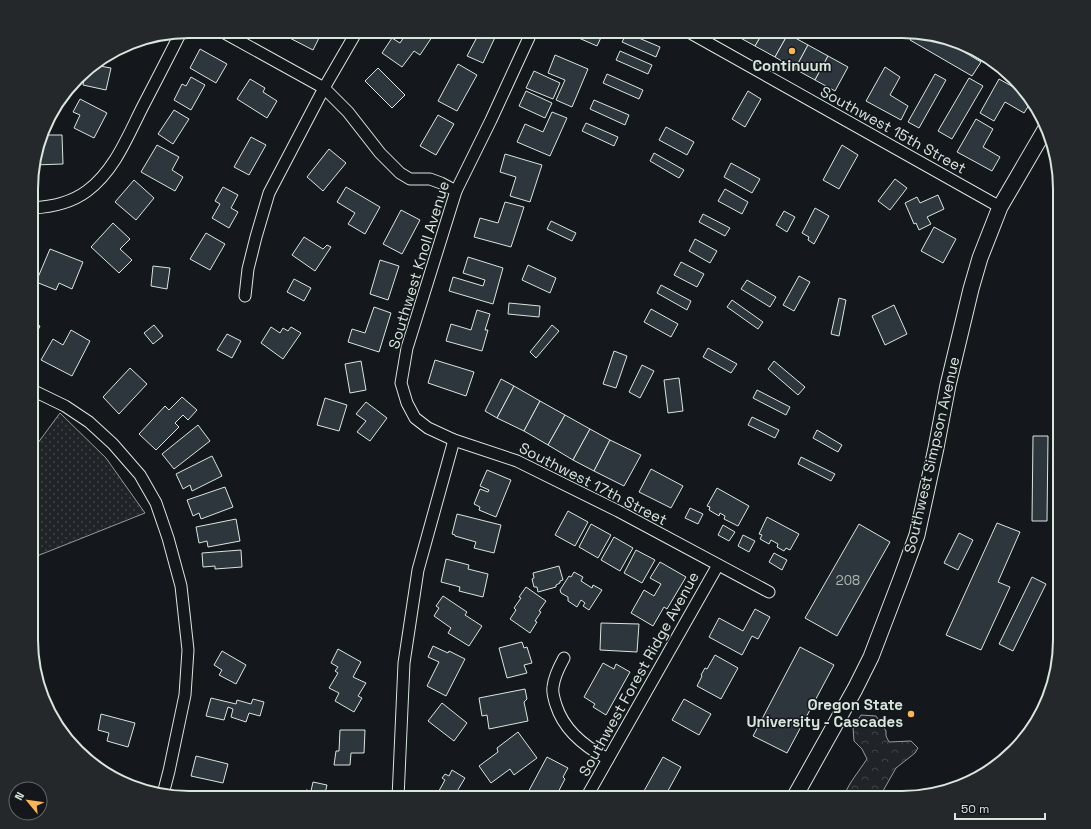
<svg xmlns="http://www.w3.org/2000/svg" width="1091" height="829" viewBox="0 0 1091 829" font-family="'Space Grotesk',sans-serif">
<defs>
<pattern id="grass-dots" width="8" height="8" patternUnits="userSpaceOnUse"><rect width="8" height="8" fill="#202428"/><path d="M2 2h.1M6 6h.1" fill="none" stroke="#404447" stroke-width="1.8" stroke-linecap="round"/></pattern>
<pattern id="forest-crowns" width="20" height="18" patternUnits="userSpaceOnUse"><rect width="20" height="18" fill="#202428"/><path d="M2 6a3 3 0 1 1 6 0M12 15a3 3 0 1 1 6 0" fill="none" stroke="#404447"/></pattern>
</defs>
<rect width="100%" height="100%" fill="#14181c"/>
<!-- grass -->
<polygon fill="url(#grass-dots)" stroke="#939e99" points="60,413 106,458 145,513 32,558 32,451"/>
<!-- forest -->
<polygon fill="url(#forest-crowns)" stroke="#939e99" points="861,715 876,716 886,731 886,736 889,742 911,741 918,748 915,753 896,768 879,798 842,798 851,782 867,759 862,749 854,741 853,727"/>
<!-- building -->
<g fill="#2c363c" stroke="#d8e6dc">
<polygon points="281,31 315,31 321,34 313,50 280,33"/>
<polygon points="408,31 428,31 426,34 432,37 420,55 414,51 402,67 382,53 392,38 400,43"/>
<polygon points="472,31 498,31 483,63 467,56 476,39 470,36"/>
<polygon points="565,31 604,31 597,46 565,32"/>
<polygon points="729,31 737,31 735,35"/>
<polygon points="737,31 764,31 755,46 735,35"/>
<polygon points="764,31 784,31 788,34 775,57 755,46"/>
<polygon points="915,32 939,37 981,62 972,76 910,40"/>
<polygon points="627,33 660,47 656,57 622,42"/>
<polygon points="788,34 808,45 795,69 775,57"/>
<polygon points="808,45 828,56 815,80 795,69"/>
<polygon points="200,49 227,64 216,83 190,68"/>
<polygon points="620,51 652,65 648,74 616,60"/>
<polygon points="555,55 588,69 572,107 556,100 565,80 548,73"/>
<polygon points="828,56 848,67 835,91 815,80"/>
<polygon points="458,64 477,75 457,111 438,101"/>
<polygon points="94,65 111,68 106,90 83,85 86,69"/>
<polygon points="885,67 900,77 890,95 908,106 901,120 866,101"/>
<polygon points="378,68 405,95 392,108 365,81"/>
<polygon points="534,71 560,83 553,99 526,88"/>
<polygon points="607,74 643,90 639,99 603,83"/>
<polygon points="935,74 946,80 919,128 908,122"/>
<polygon points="191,77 205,85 191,110 174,100 182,84 186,86"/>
<polygon points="969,78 983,86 952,139 938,131"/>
<polygon points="250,79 265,88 263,92 277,101 267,118 237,99"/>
<polygon points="999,79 1024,93 1031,102 1024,113 1005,102 994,121 980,113"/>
<polygon points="526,91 552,103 545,118 519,106"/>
<polygon points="748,91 761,99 745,127 732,119"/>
<polygon points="80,99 107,113 94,138 74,128 80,115 73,112"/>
<polygon points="594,100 629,115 625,125 590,109"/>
<polygon points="174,110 189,119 173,144 158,134"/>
<polygon points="552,112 567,118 550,156 517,142 525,124 543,132"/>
<polygon points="438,115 454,124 436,155 420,146"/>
<polygon points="976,119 993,129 983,147 1000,157 992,171 957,152"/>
<polygon points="586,123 618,137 614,146 582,131"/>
<polygon points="666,127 694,142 687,155 659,140"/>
<polygon points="44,133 44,135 62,135 63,164 33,165"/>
<polygon points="251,137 266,145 249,175 234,167"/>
<polygon points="157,145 179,157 172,170 183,177 175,191 141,172"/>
<polygon points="842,145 858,155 839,189 823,180"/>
<polygon points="329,149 346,163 323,191 307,177"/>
<polygon points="654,153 684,170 679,178 650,161"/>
<polygon points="505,154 542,165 530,202 510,196 516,177 500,172"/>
<polygon points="731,163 760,179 752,193 724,177"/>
<polygon points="895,179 907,188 890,210 878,201"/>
<polygon points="134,180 154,198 136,220 115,202"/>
<polygon points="223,187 238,195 231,208 238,212 229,228 212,218 220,204 215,201"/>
<polygon points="346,187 380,207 365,234 348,224 355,213 337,202"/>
<polygon points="725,189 748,202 742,214 718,201"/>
<polygon points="938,195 944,209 927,217 931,224 919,230 916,223 914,224 905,203 917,197 920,203"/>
<polygon points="505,202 524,207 511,247 474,237 480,218 498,223"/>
<polygon points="815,208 829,216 814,244 808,240 809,237 802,233"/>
<polygon points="401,210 420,220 402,254 383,244"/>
<polygon points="784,211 795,217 787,232 776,225"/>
<polygon points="703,214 730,228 725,236 699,222"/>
<polygon points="551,221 576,233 572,241 547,229"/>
<polygon points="113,223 130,239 120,249 132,260 119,273 91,247"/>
<polygon points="934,227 956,239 943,263 921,251"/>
<polygon points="206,233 225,244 210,270 190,259"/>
<polygon points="304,237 323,249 327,245 331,247 315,271 292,255"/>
<polygon points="695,239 717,251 710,263 689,251"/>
<polygon points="50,249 83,262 72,289 59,283 56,290 36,282"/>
<polygon points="468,257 503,268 493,304 449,291 453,277 483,286 485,280 463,273"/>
<polygon points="380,260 399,266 388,300 370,294"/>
<polygon points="681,262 704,274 697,287 674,275"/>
<polygon points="528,265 556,278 550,293 522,280"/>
<polygon points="153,266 170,268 167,289 151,286"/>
<polygon points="799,276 810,282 794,311 783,305"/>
<polygon points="294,279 311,288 304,301 287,292"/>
<polygon points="747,280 776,297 770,307 741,289"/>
<polygon points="661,285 691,301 687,310 657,293"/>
<polygon points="839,298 846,300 839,336 831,334"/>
<polygon points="732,300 763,322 758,329 727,307"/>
<polygon points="509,303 540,306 539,317 508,314"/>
<polygon points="894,305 907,334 885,345 872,316"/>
<polygon points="374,307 391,313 379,352 348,342 352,329 365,333"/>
<polygon points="651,309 678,324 671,337 644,322"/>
<polygon points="477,310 490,314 485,330 488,330 482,351 446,341 451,324 471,330"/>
<polygon points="32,322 40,326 32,343"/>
<polygon points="154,325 163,336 153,344 144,333"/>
<polygon points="552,325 559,331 536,358 530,352"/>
<polygon points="271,327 280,333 283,328 288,331 291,327 301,333 283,359 261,343"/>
<polygon points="71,330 90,341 72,376 41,360 53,339 63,345"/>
<polygon points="227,334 241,341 232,358 217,350"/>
<polygon points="708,348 737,364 731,373 703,357"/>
<polygon points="614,351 627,356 616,388 603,384"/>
<polygon points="435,360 474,372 466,396 428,383"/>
<polygon points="361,361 366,390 350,393 345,364"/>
<polygon points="774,361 805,387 798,395 768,369"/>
<polygon points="642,365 654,371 640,398 629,392"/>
<polygon points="130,368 147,384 119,414 103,397"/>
<polygon points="679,378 683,411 668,413 664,380"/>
<polygon points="501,379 514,386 497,418 485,411"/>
<polygon points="514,386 540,401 524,431 497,418"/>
<polygon points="757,390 790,407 786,415 753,398"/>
<polygon points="182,397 197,410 188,420 183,415 175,423 179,427 156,450 139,434 165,406 169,410"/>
<polygon points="325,398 347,405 339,431 317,425"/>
<polygon points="540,401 565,415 548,445 524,431"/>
<polygon points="366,402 387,418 370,441 357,432 366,421 356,414"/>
<polygon points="565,415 590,429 573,460 548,445"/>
<polygon points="752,417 779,430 775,438 748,425"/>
<polygon points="198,425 210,441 174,469 162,454"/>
<polygon points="590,429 610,440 594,471 573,460"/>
<polygon points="817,430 842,445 838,452 813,438"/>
<polygon points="1033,436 1048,436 1047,521 1032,521"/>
<polygon points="610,440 641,455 624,486 594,471"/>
<polygon points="212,456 222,476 192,491 190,485 183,489 176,474"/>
<polygon points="801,457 835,474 831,481 798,464"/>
<polygon points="651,469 683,486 671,508 639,492"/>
<polygon points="487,470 511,480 496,517 479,510 480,507 474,504 480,489 488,492 489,490 480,486"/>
<polygon points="225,487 233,507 201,519 199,513 193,516 187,500"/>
<polygon points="717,488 749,506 738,526 724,519 725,516 720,513 719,516 709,510 710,507 707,506"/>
<polygon points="690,508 703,514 698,524 685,518"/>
<polygon points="568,511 588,522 575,546 555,535"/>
<polygon points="457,514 501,525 494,553 474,548 476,542 455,536 455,535 452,534"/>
<polygon points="767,517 799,534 790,550 786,548 784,551 777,547 778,544 771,540 769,544 760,539 762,535 759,534"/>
<polygon points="236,519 240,541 208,547 207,541 199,543 196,527"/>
<polygon points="997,523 1020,532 998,582 1010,587 981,650 946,635"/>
<polygon points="591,524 611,535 598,558 579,547"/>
<polygon points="859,524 890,542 837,636 805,618"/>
<polygon points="723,525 735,532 729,541 718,535"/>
<polygon points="959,533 973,540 958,570 944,563"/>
<polygon points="743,535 755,541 749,552 738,546"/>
<polygon points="614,537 633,548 620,571 601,560"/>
<polygon points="241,550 242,567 215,569 215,566 203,567 202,553"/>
<polygon points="636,550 655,560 642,583 624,573"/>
<polygon points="774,553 787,560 782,570 769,562"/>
<polygon points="446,559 469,565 468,569 488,574 483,597 459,591 460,587 441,582"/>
<polygon points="660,562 686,577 667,609 664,607 653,626 631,613 644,590 654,596 661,584 650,578"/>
<polygon points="559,566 563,580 560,581 560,583 556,585 556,587 538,592 537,587 534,587 532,579 534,578 533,573"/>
<polygon points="574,572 583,577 581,581 592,588 593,585 602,590 589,610 583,606 585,603 581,600 577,607 568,601 568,597 561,593 560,590 569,576 571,577"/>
<polygon points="1032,577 1046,584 1013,651 999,644"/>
<polygon points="526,587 546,601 539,611 541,612 535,621 537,622 530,633 510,619 516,610 514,608 521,598 519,597"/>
<polygon points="443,596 467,612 465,615 482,626 469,646 448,633 451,628 434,616 439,608 436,606"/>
<polygon points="755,609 770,617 758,639 752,636 742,655 709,637 719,618 743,631"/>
<polygon points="601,623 639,624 637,652 600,650"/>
<polygon points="522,642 524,648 527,647 532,663 524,665 527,673 507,678 499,648"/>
<polygon points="433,646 448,653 449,651 465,659 446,696 427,686 439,662 428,657"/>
<polygon points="800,647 834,665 787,753 753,736"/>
<polygon points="338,649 361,662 353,677 366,683 358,696 362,698 354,712 335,701 339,693 329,688 338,673 335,671 338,667 331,663"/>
<polygon points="222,651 246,665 236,684 219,675 222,670 214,665"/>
<polygon points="715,655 738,668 721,699 697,686 702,676 701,675 705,668 707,669"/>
<polygon points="603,663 614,669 616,664 630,672 606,715 593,707 595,704 584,697"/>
<polygon points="525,689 527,699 524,702 528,721 489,729 487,715 482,716 479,698"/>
<polygon points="211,698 236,704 237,700 251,704 253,699 264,702 260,716 249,713 246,722 231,717 233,709 228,707 224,720 206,716"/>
<polygon points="684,699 711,714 699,735 672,720"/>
<polygon points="442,703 467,723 454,741 428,721"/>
<polygon points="101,714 135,723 128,747 107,741 109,733 98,730"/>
<polygon points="340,730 365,730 364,753 351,753 350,765 334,765 336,751 339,751"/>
<polygon points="518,732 537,758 514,775 510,769 491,783 479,766 498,752 497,748"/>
<polygon points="196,756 228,764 223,783 191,776"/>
<polygon points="547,757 568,768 563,777 565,779 555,798 530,798 526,796"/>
<polygon points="663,757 681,767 664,798 644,798 646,793 644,791"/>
<polygon points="452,770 465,778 453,798 435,798 445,780 442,778 445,774 449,776"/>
<polygon points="313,782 327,785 324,798 304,798 306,790 311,791"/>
<polygon points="196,792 216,797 216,798 195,798"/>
</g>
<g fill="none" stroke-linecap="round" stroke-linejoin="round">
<defs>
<g id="street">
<polyline points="221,31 324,88 348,112 380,153 400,173 410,179 430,179 441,183 456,191"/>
<polyline points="532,31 491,120 456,191 407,348 401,383 407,403 415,418 428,428 454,440 517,461 618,511 769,592"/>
<polyline points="687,31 1000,207"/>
<path d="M32 208C52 207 71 203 87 191 114 171 127 138 142 108 155 83 168 58 181 32"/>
<polyline points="245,296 248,269 256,237 269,193 324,88 357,31"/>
<polyline points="32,390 65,406 89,422 113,444 140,475 156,503 168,538 181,586 188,650 185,695 169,771 163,794"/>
<path d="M564 658C559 667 554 677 553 687 552 693 554 699 556 705 564 731 585 747 608 759"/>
<polyline points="398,798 404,663 418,570 454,440"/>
<polyline points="586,798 718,565"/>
</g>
<polyline id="secondary" points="794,798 855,689 871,657 902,576 917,535 936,448 948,385 971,289 980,258 1000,207 1046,128"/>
</defs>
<!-- street casing -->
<use href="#street" stroke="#d8e6dc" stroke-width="13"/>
<!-- secondary casing -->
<use href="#secondary" stroke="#d8e6dc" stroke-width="17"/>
<!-- street -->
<use href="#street" stroke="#14181c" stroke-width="11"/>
<!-- secondary -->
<use href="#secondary" stroke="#14181c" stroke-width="15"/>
</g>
<!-- markers -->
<g fill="#ffb74d" stroke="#14181c" stroke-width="1.5">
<circle cx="792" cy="51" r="4"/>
<circle cx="911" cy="714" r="4"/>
</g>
<g text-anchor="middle" stroke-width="3" stroke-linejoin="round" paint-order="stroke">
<!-- number labels -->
<g font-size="13" fill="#adbab4">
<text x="848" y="585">208</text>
</g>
<!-- poi labels -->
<g font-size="15" font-weight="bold" fill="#d8e6dc" stroke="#14181c">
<text x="792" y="71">Continuum</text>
<text x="903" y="710" text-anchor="end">Oregon State<tspan x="903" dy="17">University - Cascades</tspan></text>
</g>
<!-- street labels -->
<g font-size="15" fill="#d8e6dc" stroke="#14181c">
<text transform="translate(893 130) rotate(29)" y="5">Southwest 15th Street</text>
<text transform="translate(419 265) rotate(-73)" y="5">Southwest Knoll Avenue</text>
<text transform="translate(932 455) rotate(-77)" y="5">Southwest Simpson Avenue</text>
<text transform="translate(593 484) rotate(27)" y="5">Southwest 17th Street</text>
<text transform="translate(639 674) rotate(-61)" y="5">Southwest Forest Ridge Avenue</text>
</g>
</g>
<!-- crop -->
<path d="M0 0H1091V829H0ZM189 38H902A151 151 0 0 1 1053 189V640A151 151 0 0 1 902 791H189A151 151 0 0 1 38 640V189A151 151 0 0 1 189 38Z" fill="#24282b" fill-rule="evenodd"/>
<path fill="none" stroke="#d8e6dc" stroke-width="2" d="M189 38H902A151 151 0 0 1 1053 189V640A151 151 0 0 1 902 791H189A151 151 0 0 1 38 640V189A151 151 0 0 1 189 38Z"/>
<!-- north arrow -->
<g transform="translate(28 801) rotate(299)"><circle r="19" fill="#14181c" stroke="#626a69"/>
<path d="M0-3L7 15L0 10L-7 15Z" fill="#ffb74d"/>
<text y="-6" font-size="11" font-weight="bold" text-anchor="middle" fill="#d8e6dc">N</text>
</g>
<!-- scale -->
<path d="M955 813v6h90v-6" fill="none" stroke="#d8e6dc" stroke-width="2"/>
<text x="961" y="813" font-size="12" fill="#d8e6dc" stroke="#14181c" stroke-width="3" paint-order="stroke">50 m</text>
</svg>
